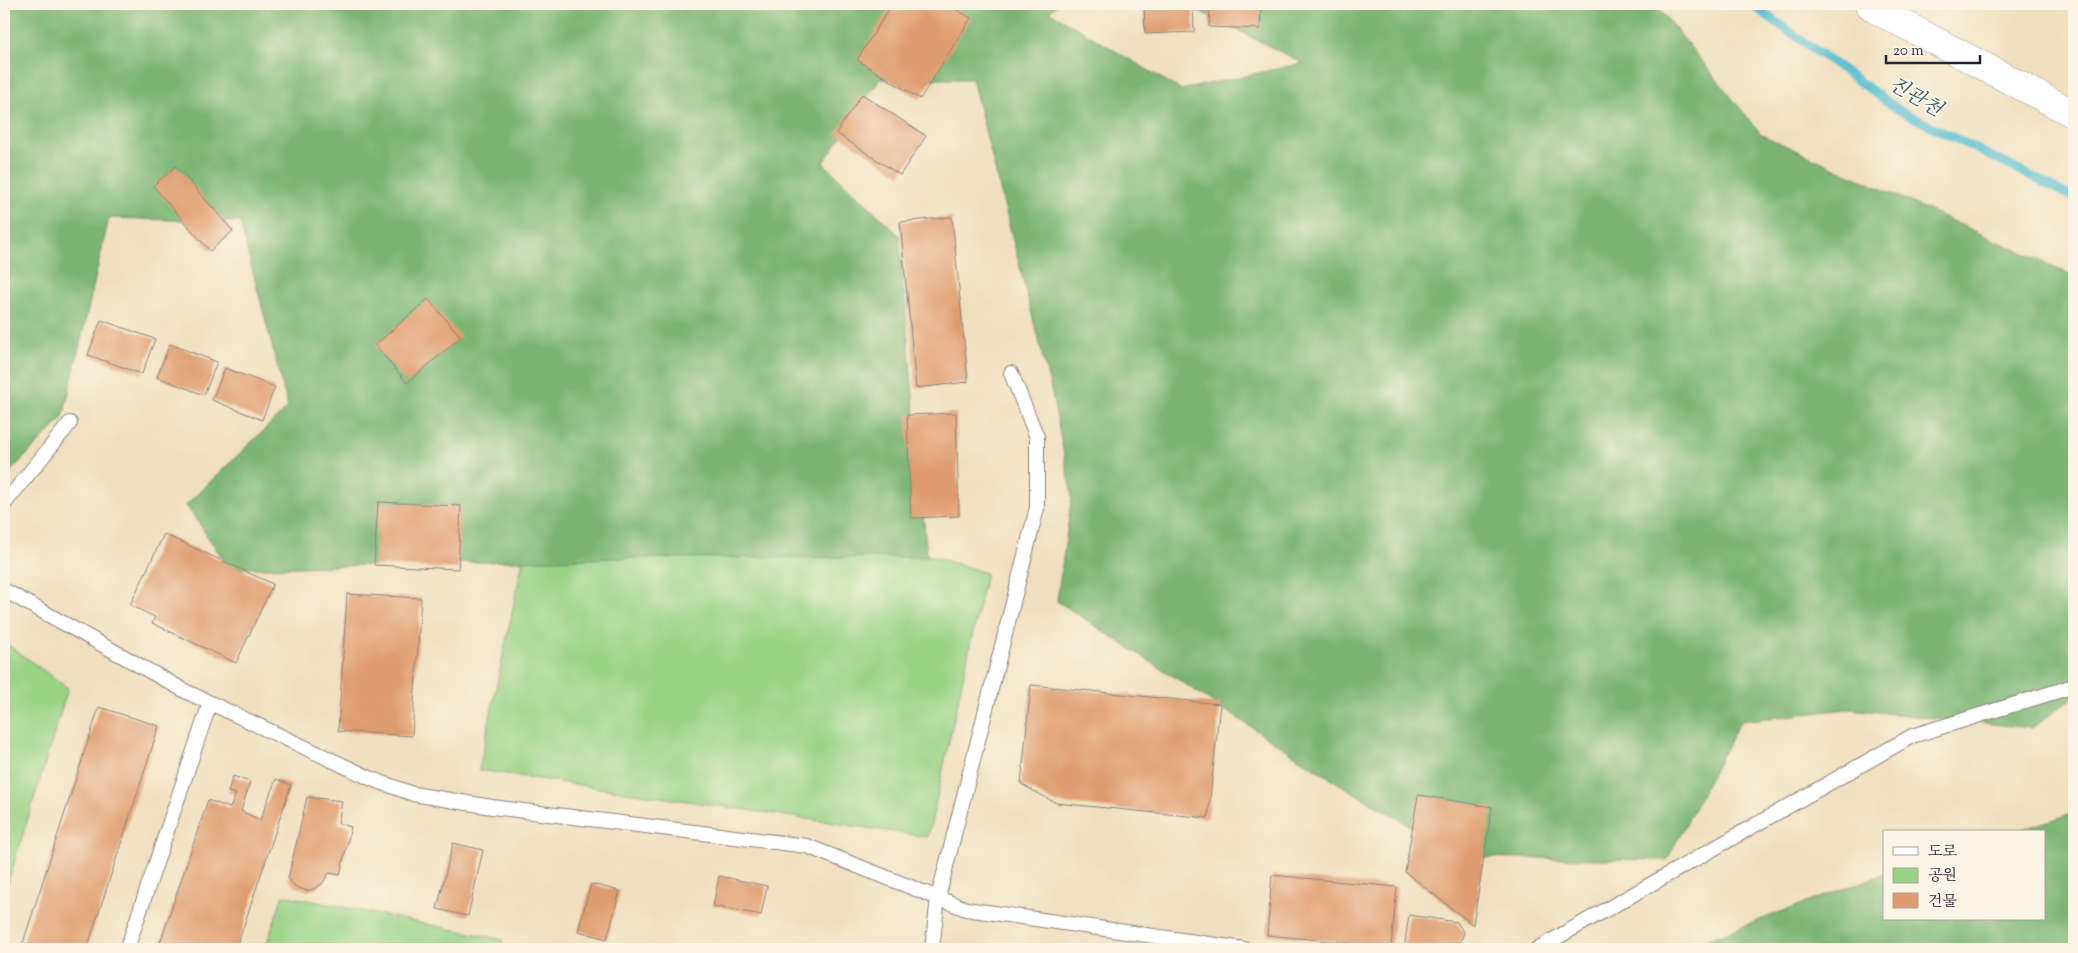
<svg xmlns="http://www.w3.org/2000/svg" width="2078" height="953" viewBox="0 0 2078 953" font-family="'Sorts Mill Goudy','Noto Serif KR',serif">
<rect width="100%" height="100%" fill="#fcf5e5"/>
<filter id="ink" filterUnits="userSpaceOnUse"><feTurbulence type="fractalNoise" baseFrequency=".02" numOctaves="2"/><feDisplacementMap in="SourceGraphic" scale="10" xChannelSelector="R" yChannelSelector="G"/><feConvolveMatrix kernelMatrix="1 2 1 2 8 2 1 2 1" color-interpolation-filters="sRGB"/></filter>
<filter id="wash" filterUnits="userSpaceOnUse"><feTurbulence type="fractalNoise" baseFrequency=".0096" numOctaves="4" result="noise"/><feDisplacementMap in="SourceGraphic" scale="20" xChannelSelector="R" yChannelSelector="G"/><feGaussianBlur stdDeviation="1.12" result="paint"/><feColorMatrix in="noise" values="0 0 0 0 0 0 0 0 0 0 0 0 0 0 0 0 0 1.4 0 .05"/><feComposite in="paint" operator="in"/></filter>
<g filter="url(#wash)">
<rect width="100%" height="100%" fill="#f0dfbe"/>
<!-- green -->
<g fill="#9ad386" stroke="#5e7a60">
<polygon points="534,508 847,530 986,573 928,837 479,770"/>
<polygon points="4,642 68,688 4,896"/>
<polygon points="283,895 480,935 503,940 500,949 265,949"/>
</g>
<!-- forest -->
<g fill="#7bb573" stroke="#4e6c57">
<polygon points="4,4 1058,4 1050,12 1181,90 1303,63 1185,4 1655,4 1762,135 2074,276 2074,697 2032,728 1848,709 1740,721 1667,860 1463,857 1333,780 1057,601 1072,496 1052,393 972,79 880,79 823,163 899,235 927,557 620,558 230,569 186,505 288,407 240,222 109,218 63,418 4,478"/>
<polygon points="2074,813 2074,949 1681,949 1884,874 1884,919 2044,919 2044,832 2014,832"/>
</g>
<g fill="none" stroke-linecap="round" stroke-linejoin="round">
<!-- stream -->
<polyline stroke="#54bdd0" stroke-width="9" points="1751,4 1899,110 2074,198"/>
</g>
<g id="blocks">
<!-- building -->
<g fill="#df9c6e">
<polygon points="892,4 947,4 971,18 920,99 857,60"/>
<polygon points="1193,4 1194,32 1145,34 1144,5"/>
<polygon points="1210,4 1261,4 1260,29 1209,27"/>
<polygon points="862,94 926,136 900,175 836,133"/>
<polygon points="176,166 233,231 210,251 153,186"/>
<polygon points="952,217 968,382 916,388 900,222"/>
<polygon points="428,299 461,337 407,383 375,345"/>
<polygon points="101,320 155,339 142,374 88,355"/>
<polygon points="170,344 217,362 204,395 157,377"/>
<polygon points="225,368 275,387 262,420 212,400"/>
<polygon points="956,413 959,516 911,518 907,415"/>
<polygon points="378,502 461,506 458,569 374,565"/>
<polygon points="164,534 273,584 236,663 152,623 155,617 130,605"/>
<polygon points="347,594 421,598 412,736 338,731"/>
<polygon points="1031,685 1220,704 1208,818 1056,803 1021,784"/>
<polygon points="99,707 159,726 87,949 21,949"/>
<polygon points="233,776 250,782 241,811 260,820 276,779 291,785 236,949 158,949 208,800 230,808 236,794 228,792"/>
<polygon points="1418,795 1492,807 1473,925 1405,872"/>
<polygon points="307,797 342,801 338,823 351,827 340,875 329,873 322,884 314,889 307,891 296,887 288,879"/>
<polygon points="453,843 483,850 468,916 437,909"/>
<polygon points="1272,875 1397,887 1391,947 1267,935"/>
<polygon points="719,876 767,886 761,915 713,906"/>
<polygon points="591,884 620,891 607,939 578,931"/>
<polygon points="1409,915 1457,922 1464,933 1457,949 1404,949"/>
</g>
</g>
</g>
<g filter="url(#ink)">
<use href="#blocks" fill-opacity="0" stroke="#89807c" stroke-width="1"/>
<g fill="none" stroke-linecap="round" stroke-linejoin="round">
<defs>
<g id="lane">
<polyline points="4,504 70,423"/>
<polyline points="4,590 187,692 372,779 413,794 492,807 807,846 966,909 1244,949"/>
<polyline points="127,949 210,703"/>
<polyline points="932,949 938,898 1037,508 1037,437 1011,373"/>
<polyline points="1537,949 1912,736 2074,686"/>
</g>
<polyline id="secondary" points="1869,4 1875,9 2074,114"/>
</defs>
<!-- lane casing -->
<use href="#lane" stroke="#89807c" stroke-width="16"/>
<!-- secondary casing -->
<use href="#secondary" stroke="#89807c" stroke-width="29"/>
<!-- lane -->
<use href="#lane" stroke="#fff" stroke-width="14"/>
<!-- secondary -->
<use href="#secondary" stroke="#fff" stroke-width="28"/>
</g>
</g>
<g text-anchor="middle" stroke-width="4" stroke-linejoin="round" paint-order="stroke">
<!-- water labels -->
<g font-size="20" font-style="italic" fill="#34586f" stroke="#fcf5e5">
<text transform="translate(1916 96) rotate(30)" y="7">진관천</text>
</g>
</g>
<!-- margin -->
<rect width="2078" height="953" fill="none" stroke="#fcf5e5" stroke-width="20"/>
<!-- legend -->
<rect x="1883" y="830" width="162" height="90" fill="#fcf5e5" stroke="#a5a1a1"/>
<rect x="1893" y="847" width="25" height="8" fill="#ffffff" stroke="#a5a1a1"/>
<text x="1928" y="856" font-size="15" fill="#22223b">도로</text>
<rect x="1893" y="868" width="25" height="15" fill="#9ad386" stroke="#a5a1a1"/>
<text x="1928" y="880" font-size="15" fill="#22223b">공원</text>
<rect x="1893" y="893" width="25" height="15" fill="#df9c6e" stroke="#a5a1a1"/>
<text x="1928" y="906" font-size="15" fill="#22223b">건물</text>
<!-- scale -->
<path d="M1886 55v8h94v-8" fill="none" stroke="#22223b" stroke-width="2.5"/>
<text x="1893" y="55" font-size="15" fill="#22223b" stroke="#fcf5e5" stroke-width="4" paint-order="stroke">20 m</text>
</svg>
